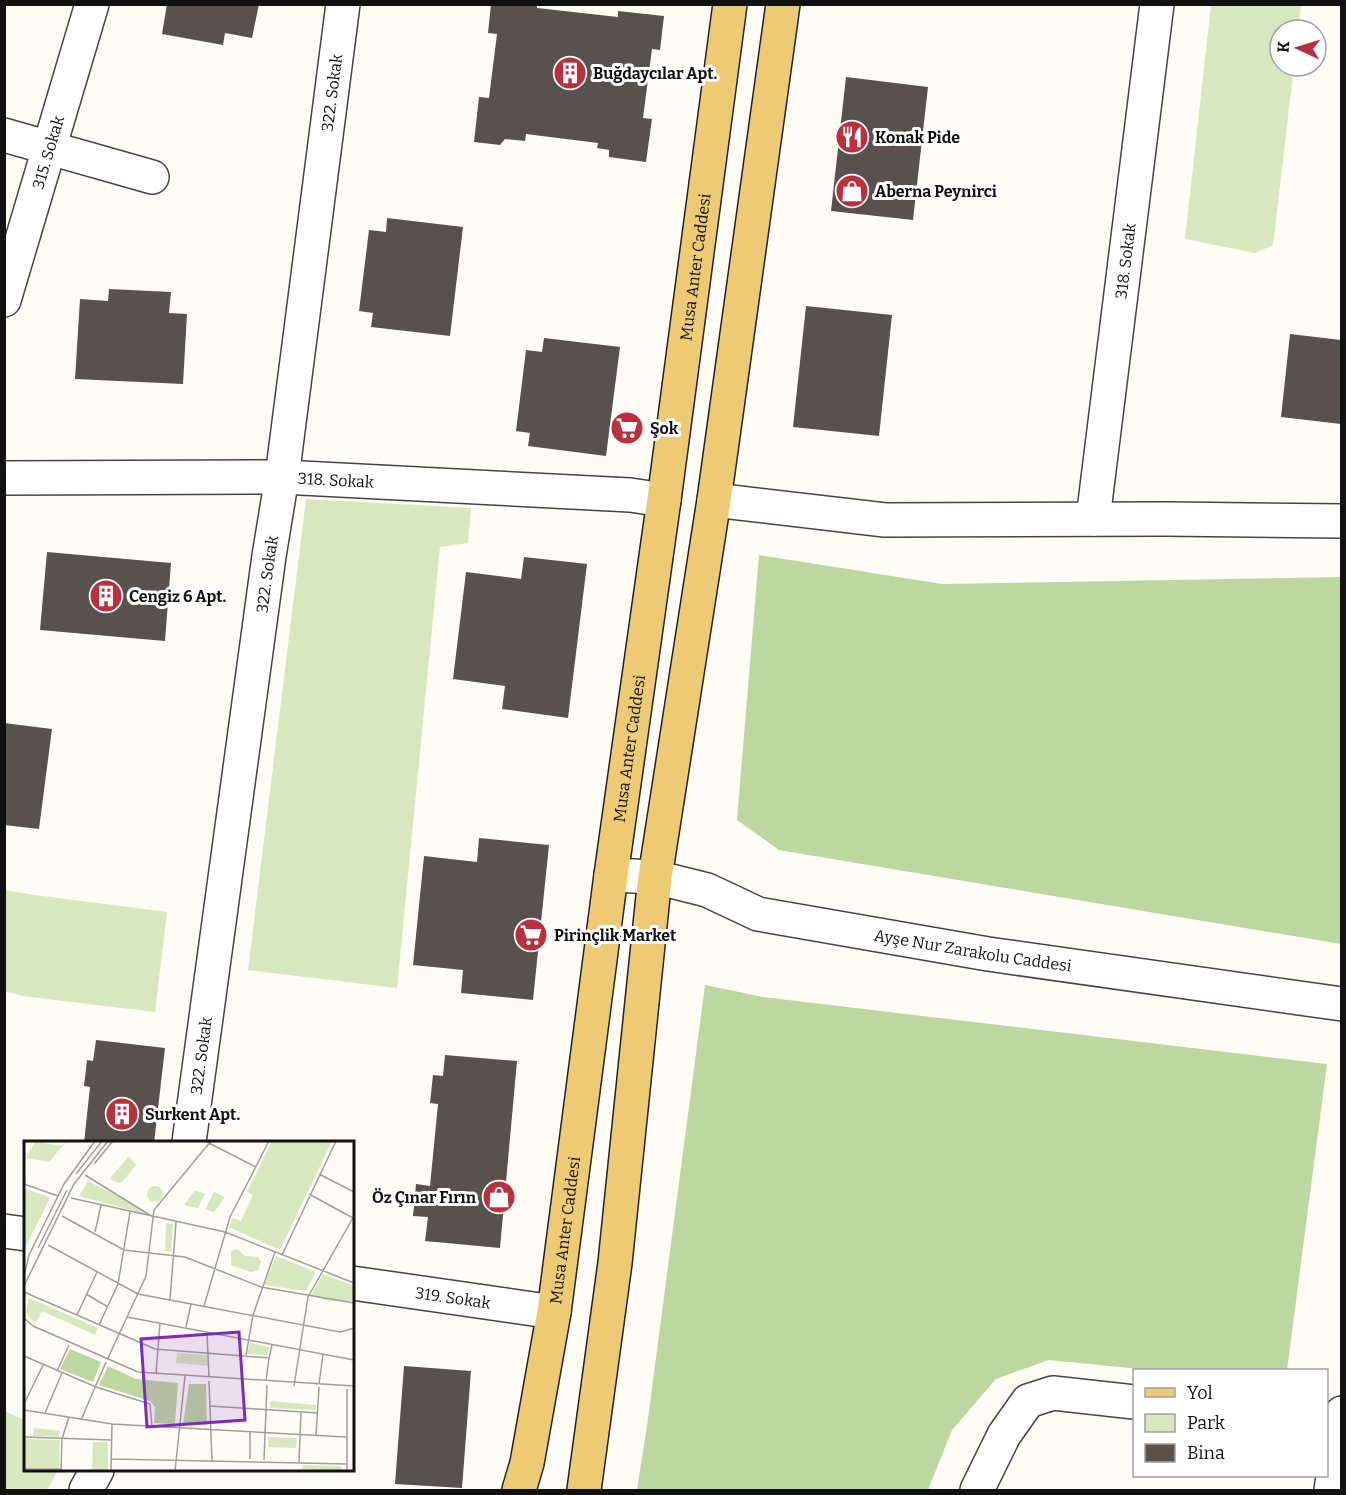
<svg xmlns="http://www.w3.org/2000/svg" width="1346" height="1495" viewBox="0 0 1346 1495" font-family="Bitter,serif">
<rect width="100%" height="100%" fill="#fefcf5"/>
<!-- green -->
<g fill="#d7e8c0">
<polygon points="1211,5 1301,5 1298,30 1280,30 1280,66 1294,66 1273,245 1255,253 1185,239"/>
<polygon points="306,499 471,508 468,543 440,547 397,988 248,970"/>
<polygon points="4,890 35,895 167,912 155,1012 22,996 5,991"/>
<polygon points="4,1411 25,1420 26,1470 58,1470 47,1490 5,1490"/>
</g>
<!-- forest -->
<g fill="#bcd7a0">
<polygon points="759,555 942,584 1341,577 1341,944 779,850 737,820"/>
<polygon points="705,985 763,997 1327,1064 1287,1370 1150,1370 1049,1360 996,1379 952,1430 928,1490 637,1490 647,1426"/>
</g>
<!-- building -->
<g fill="#59514e">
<polygon points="167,4 259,4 252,38 225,33 223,45 162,34"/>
<polygon points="491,4 537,4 537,8 618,17 618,11 664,16 660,50 652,49 643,118 652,119 646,162 609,157 609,150 597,148 598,143 526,134 525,141 505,139 500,145 474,142 479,97 489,98 497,34 488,33"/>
<polygon points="846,77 928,87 913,220 831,211"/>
<polygon points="387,218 463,227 450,336 371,327 373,313 359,311 369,230 386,232"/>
<polygon points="109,289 171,292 169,313 187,314 183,384 75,379 80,299 108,301"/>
<polygon points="806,306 892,315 879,436 793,427"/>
<polygon points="1290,334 1341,340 1341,424 1281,417"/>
<polygon points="544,338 620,347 606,456 528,446 530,433 516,431 526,350 542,352"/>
<polygon points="47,552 171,563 165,641 40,630"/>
<polygon points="524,557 587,564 568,718 502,709 505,686 453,679 466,572 521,579"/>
<polygon points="4,723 52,729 39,829 4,825"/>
<polygon points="479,838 549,845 533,1000 461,993 463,970 413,965 424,856 477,862"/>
<polygon points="96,1040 165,1048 154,1143 84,1143 90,1087 84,1086 87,1060 93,1061"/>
<polygon points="445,1055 517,1061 500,1248 425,1241 428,1217 413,1216 416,1184 430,1186 438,1104 430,1103 433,1075 443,1076"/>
<polygon points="404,1366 471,1371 462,1488 395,1484"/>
</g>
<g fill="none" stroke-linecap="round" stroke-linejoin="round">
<defs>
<g id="minor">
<polyline points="4,135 152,177"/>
<path id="s1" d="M4 300 92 4"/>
<path id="s2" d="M4 478 282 477 630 495 664 500"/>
<polyline points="714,500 885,520 1166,519 1342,521"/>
<path id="s3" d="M1093 519 1157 4"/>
<path id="s4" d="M611 875 655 877 707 890 758 914 988 954 1342 1004"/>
<path id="s5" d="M189 1142 269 556 282 477 343 4"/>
<polyline points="4,1231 26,1234"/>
<path id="s6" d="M352 1283 554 1312"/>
<polyline points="86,1490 97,1470"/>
<polyline points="977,1490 1004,1435 1028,1401 1053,1393 1134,1402"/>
<polyline points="1331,1490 1342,1413"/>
</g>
<g id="major">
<path id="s7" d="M519 1490 527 1463 554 1312 611 875 664 500 730 4"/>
<polyline points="584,1490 615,1263 655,877 714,500 783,4"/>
</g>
</defs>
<!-- minor casing -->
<use href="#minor" stroke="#444" stroke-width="36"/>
<!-- major casing -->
<use href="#major" stroke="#222" stroke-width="36"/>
<!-- minor -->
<use href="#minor" stroke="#fff" stroke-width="33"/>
<!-- major -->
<use href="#major" stroke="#efca74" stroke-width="33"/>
</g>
<!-- icons -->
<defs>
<symbol id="building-disc" viewBox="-11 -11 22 22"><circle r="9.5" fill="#b9313f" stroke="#fff"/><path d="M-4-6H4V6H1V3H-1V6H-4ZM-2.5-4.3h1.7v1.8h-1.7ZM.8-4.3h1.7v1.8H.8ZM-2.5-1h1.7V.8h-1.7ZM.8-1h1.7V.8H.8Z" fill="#fff"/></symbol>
<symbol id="restaurant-disc" viewBox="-11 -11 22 22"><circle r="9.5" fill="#b9313f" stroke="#fff"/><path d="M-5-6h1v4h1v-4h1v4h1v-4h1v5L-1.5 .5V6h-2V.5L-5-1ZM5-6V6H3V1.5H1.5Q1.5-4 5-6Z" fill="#fff"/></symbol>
<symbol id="shop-disc" viewBox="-11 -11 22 22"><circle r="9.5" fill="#b9313f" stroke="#fff"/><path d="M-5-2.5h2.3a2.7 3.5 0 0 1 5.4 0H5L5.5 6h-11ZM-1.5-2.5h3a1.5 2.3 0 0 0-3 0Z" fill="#fff"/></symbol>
<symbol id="supermarket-disc" viewBox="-11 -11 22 22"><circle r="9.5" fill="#b9313f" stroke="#fff"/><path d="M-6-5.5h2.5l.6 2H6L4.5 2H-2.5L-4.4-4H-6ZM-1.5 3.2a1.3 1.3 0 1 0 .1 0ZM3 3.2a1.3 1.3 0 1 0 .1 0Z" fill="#fff"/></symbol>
</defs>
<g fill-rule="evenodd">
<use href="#building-disc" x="551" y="54" width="38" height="38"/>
<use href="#restaurant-disc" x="833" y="118" width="38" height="38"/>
<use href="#shop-disc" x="833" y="172" width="38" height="38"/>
<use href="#supermarket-disc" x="608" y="409" width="38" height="38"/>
<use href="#building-disc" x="87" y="577" width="38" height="38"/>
<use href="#supermarket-disc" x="512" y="916" width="38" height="38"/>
<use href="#building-disc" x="103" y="1095" width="38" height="38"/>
<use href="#shop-disc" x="480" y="1178" width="38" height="38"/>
</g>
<g text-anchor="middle" stroke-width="6" stroke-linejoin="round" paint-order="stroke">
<!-- poi labels -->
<g font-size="16" font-weight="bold" fill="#111" stroke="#fff" text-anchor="start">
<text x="593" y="79">Buğdaycılar Apt.</text>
<text x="875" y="143">Konak Pide</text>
<text x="875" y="197">Aberna Peynirci</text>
<text x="650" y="434">Şok</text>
<text x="129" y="602">Cengiz 6 Apt.</text>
<text x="554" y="941">Pirinçlik Market</text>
<text x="145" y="1120">Surkent Apt.</text>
<text x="476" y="1203" text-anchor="end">Öz Çınar Fırın</text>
</g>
<!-- street labels -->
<g font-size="16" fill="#111" stroke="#fff">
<text dy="6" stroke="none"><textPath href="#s5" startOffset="1059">322. Sokak</textPath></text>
<text dy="6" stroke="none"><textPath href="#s1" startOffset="154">315. Sokak</textPath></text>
<text dy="6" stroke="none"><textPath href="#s3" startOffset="260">318. Sokak</textPath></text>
<text dy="6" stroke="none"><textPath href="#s7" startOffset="1236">Musa Anter Caddesi</textPath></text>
<text dy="6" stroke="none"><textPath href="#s2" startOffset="332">318. Sokak</textPath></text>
<text dy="6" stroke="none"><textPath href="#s5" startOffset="573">322. Sokak</textPath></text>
<text dy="6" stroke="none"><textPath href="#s7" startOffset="750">Musa Anter Caddesi</textPath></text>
<text dy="6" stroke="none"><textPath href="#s4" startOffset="372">Ayşe Nur Zarakolu Caddesi</textPath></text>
<text dy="6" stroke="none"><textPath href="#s5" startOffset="87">322. Sokak</textPath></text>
<text dy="6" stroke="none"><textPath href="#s7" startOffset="264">Musa Anter Caddesi</textPath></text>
<text dy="6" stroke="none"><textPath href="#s6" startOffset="102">319. Sokak</textPath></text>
</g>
</g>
<!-- overview -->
<g transform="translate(24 1141)">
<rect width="330" height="330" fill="#fefcf5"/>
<path d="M11 0 37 5 43 0 25 21 2 17ZM248 0H308L256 109 205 86 209 77 217 80 229 54 223 51ZM105 15 112 24 97 42 89 40 86 37ZM64 40 99 58 122 73 55 55ZM123 53a8 8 0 1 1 16 0a8 8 0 1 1-16 0ZM0 47 26 57 0 109ZM171 49 181 53 174 67 160 64ZM190 51 201 56 190 71 181 68ZM142 82 149 83 147 111 141 110ZM213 108 221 115 234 116 237 121 234 129 227 131 207 124V110ZM252 115 292 131 282 150 240 144ZM299 133 330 145V160H304L287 154ZM5 157 74 187 71 194 18 170 11 183 2 171ZM226 202 245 206 244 214 223 213ZM153 212 184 214V225L152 222ZM246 260 292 264V269L246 267ZM10 287 36 290 35 296 9 295ZM244 296 273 297 272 307 244 306ZM0 298 36 299 35 327H0ZM69 301H84V330H68ZM279 324 317 325 318 330H278Z" fill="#d7e8c0"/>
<path d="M46 208 77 221 69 241 36 228ZM84 225 112 238 154 242 151 283 130 282 131 266 126 260 75 244ZM165 243H182L183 284 159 283Z" fill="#bcd7a0"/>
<path fill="none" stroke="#9f9e9a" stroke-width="1.5" d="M181 0 232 26M70 23 89 0M52 33 78 0M295 33 330 51M61 34 129 76M0 43 34 55M285 53 329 77M47 57 201 91 330 142M38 75 100 109 161 116 237 146 330 162M71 91 77 64M24 104 114 153 316 191 330 187M14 107 43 49M258 114 312 0M0 135 5 114 40 43 71 0M0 145 50 43 84 0M0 151 131 208 245 217 248 204M62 153 84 166M146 159 152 81M180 165 206 76 245 0M53 174 73 131M103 176 330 219M0 177 9 185 114 231 330 245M75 184 94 143 106 71M162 186 167 163M183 191 185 236M222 214 229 174 251 111M0 215 72 246 126 263 128 285M84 217 122 135 130 69 187 0M33 230 45 204M132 233 136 182M185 240 188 321M242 240 245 217M295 243 299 213M270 245 284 156 330 75M0 263 19 224M186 265 294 272M0 269 88 283 322 296M21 272 38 232M57 279 82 221M292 295 295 246M0 296 87 299M87 318 322 323M226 318V291M240 319 243 244M275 321 277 271M0 328H37M37 330 38 298 45 276M87 330 88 283M151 330 161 235M323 330V248"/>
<path fill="#7b2cbf" fill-opacity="0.15" stroke="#7b2cbf" stroke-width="3" d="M215 191 221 279 123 286 117 198Z"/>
<rect width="330" height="330" fill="none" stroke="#111" stroke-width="3"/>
</g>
<!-- border -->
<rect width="1346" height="1495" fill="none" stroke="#111111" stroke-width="12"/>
<!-- legend -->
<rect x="1133" y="1369" width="195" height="108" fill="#ffffff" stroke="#a0a0a0" stroke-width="1.5"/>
<rect x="1145" y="1388" width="30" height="9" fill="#efca74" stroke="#a0a0a0" stroke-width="1.5"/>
<text x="1187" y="1399" font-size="18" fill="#111111">Yol</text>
<rect x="1145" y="1414" width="30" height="18" fill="#d7e8c0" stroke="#a0a0a0" stroke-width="1.5"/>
<text x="1187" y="1429" font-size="18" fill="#111111">Park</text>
<rect x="1145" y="1444" width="30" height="18" fill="#59514e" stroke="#a0a0a0" stroke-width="1.5"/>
<text x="1187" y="1459" font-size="18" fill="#111111">Bina</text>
<!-- north arrow -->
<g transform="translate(1298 48) rotate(274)"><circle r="28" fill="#ffffff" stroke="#a0a0a0" stroke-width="1.5"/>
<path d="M0-4.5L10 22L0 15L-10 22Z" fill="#b9313f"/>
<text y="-9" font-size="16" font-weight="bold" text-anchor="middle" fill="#111111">K</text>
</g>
</svg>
